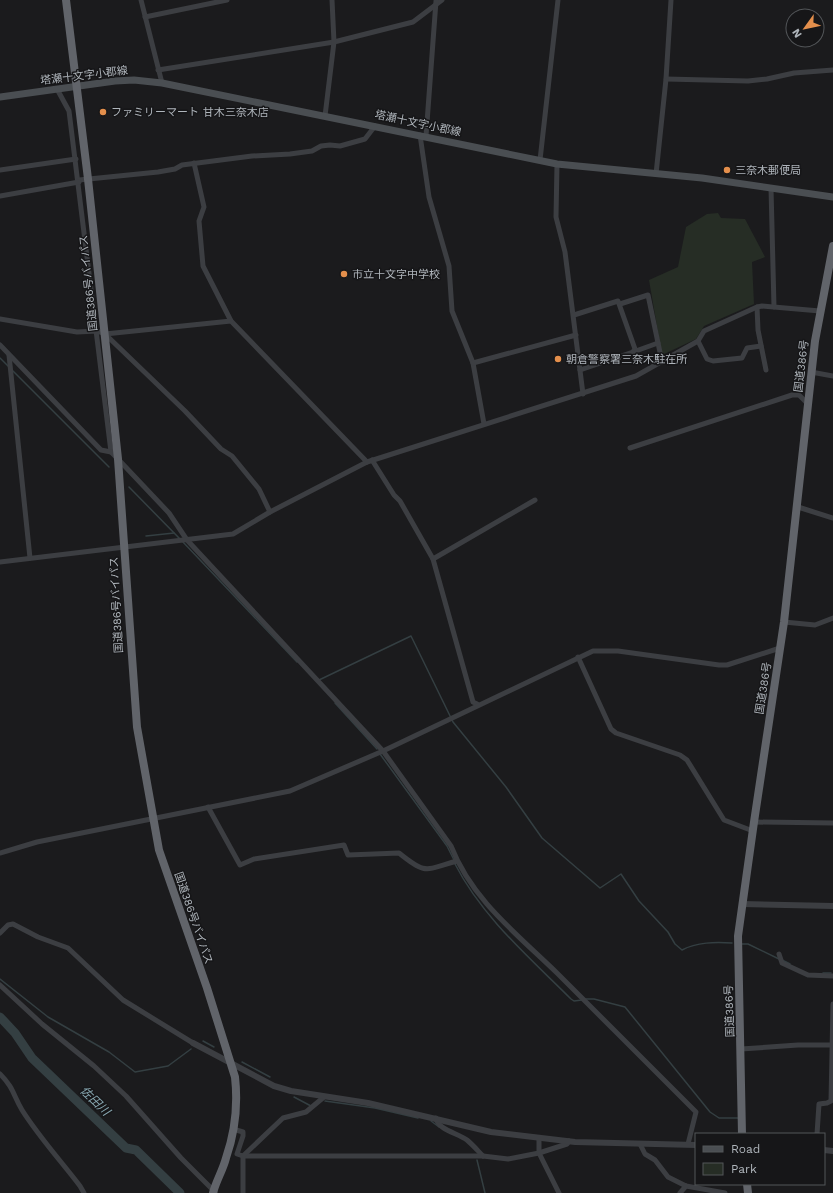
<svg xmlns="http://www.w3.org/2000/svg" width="833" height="1193" viewBox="0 0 833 1193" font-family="'Work Sans','Noto Sans JP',sans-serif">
<rect width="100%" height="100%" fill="#1b1b1d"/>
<!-- green -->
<polygon fill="#262d25" points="718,213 721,218 745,219 765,257 752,262 754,304 704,326 696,339 662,355 649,280 678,267 686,227 707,214"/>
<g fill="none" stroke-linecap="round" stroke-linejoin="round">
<!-- stream -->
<g stroke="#343f42" stroke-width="1.5">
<polyline points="0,358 9,367"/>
<polyline points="13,371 109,467"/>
<polyline points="129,487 180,539"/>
<polyline points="146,536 174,533"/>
<polyline points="182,541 297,662"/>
<path d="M319 680 411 636 453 722 506 787 542 838 600 888 621 874 639 901 668 932 675 944 682 950C697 942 715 942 732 943"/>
<polyline points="335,703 377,749"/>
<polyline points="380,754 447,846 454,860"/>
<path d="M455 864C482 917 530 958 571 999L574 1001 582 1000"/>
<polyline points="742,944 748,944 779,959"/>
<polyline points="782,960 790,964"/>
<polyline points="823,973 831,973"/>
<polyline points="0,979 48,1017 109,1052 135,1072 168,1066 191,1049"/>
<polyline points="585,999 594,999 625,1007 710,1112 719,1118 738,1118"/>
<polyline points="203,1041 214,1047"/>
<polyline points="242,1062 270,1077"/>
<polyline points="294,1097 311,1106"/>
<polyline points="325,1101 375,1108 418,1118"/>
<polyline points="431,1121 439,1127"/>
<polyline points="477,1160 485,1193"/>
</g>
<!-- river -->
<polyline stroke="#343f42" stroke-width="9" points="0,1017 15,1033 32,1058 126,1148 136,1150 180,1193"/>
<!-- minor -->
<g stroke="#3c3e42" stroke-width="5">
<polyline points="141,0 162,83"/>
<polyline points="145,17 227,0"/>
<polyline points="158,70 334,42 413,22 442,0"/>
<polyline points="666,79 748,81 767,79 794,73 833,70"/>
<polyline points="57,89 69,111 111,452"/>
<polyline points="325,116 334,42 332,0"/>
<polyline points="420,135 429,197 449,266 452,311 473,363 484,424"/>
<polyline points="426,136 436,1"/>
<polyline points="540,160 558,0"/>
<polyline points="194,163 204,207 199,221 203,266 231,321 367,462"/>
<polyline points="557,164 556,217 565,252 583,394"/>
<polyline points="0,170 76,159"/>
<polyline points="656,174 666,79 671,0"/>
<polyline points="79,180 158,172 175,169 182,165 252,156 290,154 312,151 321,146 330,145 340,146 365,139 375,126"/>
<polyline points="771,188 774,307"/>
<polyline points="0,196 79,182"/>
<polyline points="620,304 648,295 662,362"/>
<polyline points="757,307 758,330 766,370"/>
<polyline points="574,315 618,301 635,349 633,352 580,370"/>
<polyline points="0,319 77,332 97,331 105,334 185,411 221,449 232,456 259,489 270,512"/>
<polyline points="105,334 231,321"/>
<polyline points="698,341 707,359 713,361 742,358 747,348 761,346"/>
<path d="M0 345 101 450 111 452 118 459 169 513 187 540 383 751 451 846C472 900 517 934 557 973 603 1019 650 1066 696 1112L688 1144"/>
<polyline points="633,352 658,343"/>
<polyline points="9,355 30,558"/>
<polyline points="473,363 576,335"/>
<polyline points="811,372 833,376"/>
<polyline points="630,448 792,395 799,395 808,404"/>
<polyline points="372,460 394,495 400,501 433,559 473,702 477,704"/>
<polyline points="798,507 833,518"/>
<polyline points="433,559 535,500"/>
<polyline points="0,562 233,534 270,512 367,462 636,376 698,341 704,331 757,307 762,306 820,311"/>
<polyline points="784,622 815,625 833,618"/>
<polyline points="578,657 611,729 616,733 680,755 687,760 724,820 753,831"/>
<path d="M208 807 240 865 254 859 344 845 348 855 399 853C426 875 425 870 457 861"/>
<polyline points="754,822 833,823"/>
<polyline points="0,853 37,842 290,791 383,751 593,651 618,651 719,665 727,665 780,648"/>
<polyline points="0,933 8,925 13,924 38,937 68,948 123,1000 193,1043"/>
<polyline points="779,954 782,963 808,975 833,976"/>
<polyline points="0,985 42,1024 94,1066 126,1096 181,1158 215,1192"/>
<polyline points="741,1049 798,1045 833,1045"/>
<path d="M0 1074C14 1088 13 1095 22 1110 39 1137 61 1161 80 1186L84 1193"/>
<path d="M436 1118C438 1130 458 1133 467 1140 473 1145 478 1151 483 1156"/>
<polyline points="233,1129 243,1132 243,1136 237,1154 243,1156 483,1156 508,1159 539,1153 539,1138"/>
<polyline points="817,1134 819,1104 827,1103 831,1101 833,1004"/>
<polyline points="640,1144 645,1154 655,1160 668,1177 686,1186 725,1193"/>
<polyline points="243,1193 243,1156 283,1118 306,1112 324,1097"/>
<polyline points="559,1193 539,1153 567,1144 569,1141"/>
<polyline points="680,1193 686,1186"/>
</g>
<!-- tertiary -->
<g stroke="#3c3e42" stroke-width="6">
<polyline points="742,904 833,906"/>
<polyline points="193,1043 274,1086 291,1091 368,1103 491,1132 575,1142 696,1145"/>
<polyline points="824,1150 833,1151"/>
</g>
<!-- secondary -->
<polyline stroke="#4a4e52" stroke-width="7" points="0,97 115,81 134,80 162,83 557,164 702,178 833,197"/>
<!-- trunk -->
<g stroke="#61646a" stroke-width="8">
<path d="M66 0 88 179 118 459 137 727 159 850 207 988 235 1077C238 1104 235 1132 226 1158 223 1170 216 1181 213 1193"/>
<polyline points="742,1134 738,936 754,822 784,622 815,341 833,246"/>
<polyline points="747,1184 748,1193"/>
</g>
</g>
<!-- markers -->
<g fill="#e48f4c" stroke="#161618" stroke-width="1.5">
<circle cx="103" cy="112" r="4"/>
<circle cx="727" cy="170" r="4"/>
<circle cx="344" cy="274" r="4"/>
<circle cx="558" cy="359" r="4"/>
</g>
<g text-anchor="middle" stroke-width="3" stroke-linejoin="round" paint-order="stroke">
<!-- street labels -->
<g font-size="11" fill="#afb5bb" stroke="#161618">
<text transform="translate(84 75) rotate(-7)" y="4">塔瀬十文字小郡線</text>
<text transform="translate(418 123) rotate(12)" y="4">塔瀬十文字小郡線</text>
<text transform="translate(88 283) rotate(-96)" y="4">国道386号バイパス</text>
<text transform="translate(801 366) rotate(-83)" y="4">国道386号</text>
<text transform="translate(116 605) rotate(-93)" y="4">国道386号バイパス</text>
<text transform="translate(763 688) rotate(-81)" y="4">国道386号</text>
<text transform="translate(194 918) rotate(71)" y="4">国道386号バイパス</text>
<text transform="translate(729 1011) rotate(-92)" y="4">国道386号</text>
</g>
<!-- poi labels -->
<g font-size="11" fill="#afb5bb" stroke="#161618" text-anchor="start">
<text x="111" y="116">ファミリーマート 甘木三奈木店</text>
<text x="735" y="174">三奈木郵便局</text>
<text x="352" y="278">市立十文字中学校</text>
<text x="566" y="363">朝倉警察署三奈木駐在所</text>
</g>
<!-- water labels -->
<g font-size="12" font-style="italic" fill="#89a9b3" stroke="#161618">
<text transform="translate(95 1101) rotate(44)" y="4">佐田川</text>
</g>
</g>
<!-- legend -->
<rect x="695" y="1133" width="130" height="52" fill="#161618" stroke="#535659"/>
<rect x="703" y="1146" width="20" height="6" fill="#4a4e52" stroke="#535659"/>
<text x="731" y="1153" font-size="12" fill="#afb5bb">Road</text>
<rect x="703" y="1163" width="20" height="12" fill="#262d25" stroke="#535659"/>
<text x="731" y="1173" font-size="12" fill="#afb5bb">Park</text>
<!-- north arrow -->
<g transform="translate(805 28) rotate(237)"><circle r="19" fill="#161618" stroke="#535659"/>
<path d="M0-3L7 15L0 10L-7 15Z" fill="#e48f4c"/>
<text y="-6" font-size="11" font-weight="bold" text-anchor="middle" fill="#afb5bb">N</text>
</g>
</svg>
